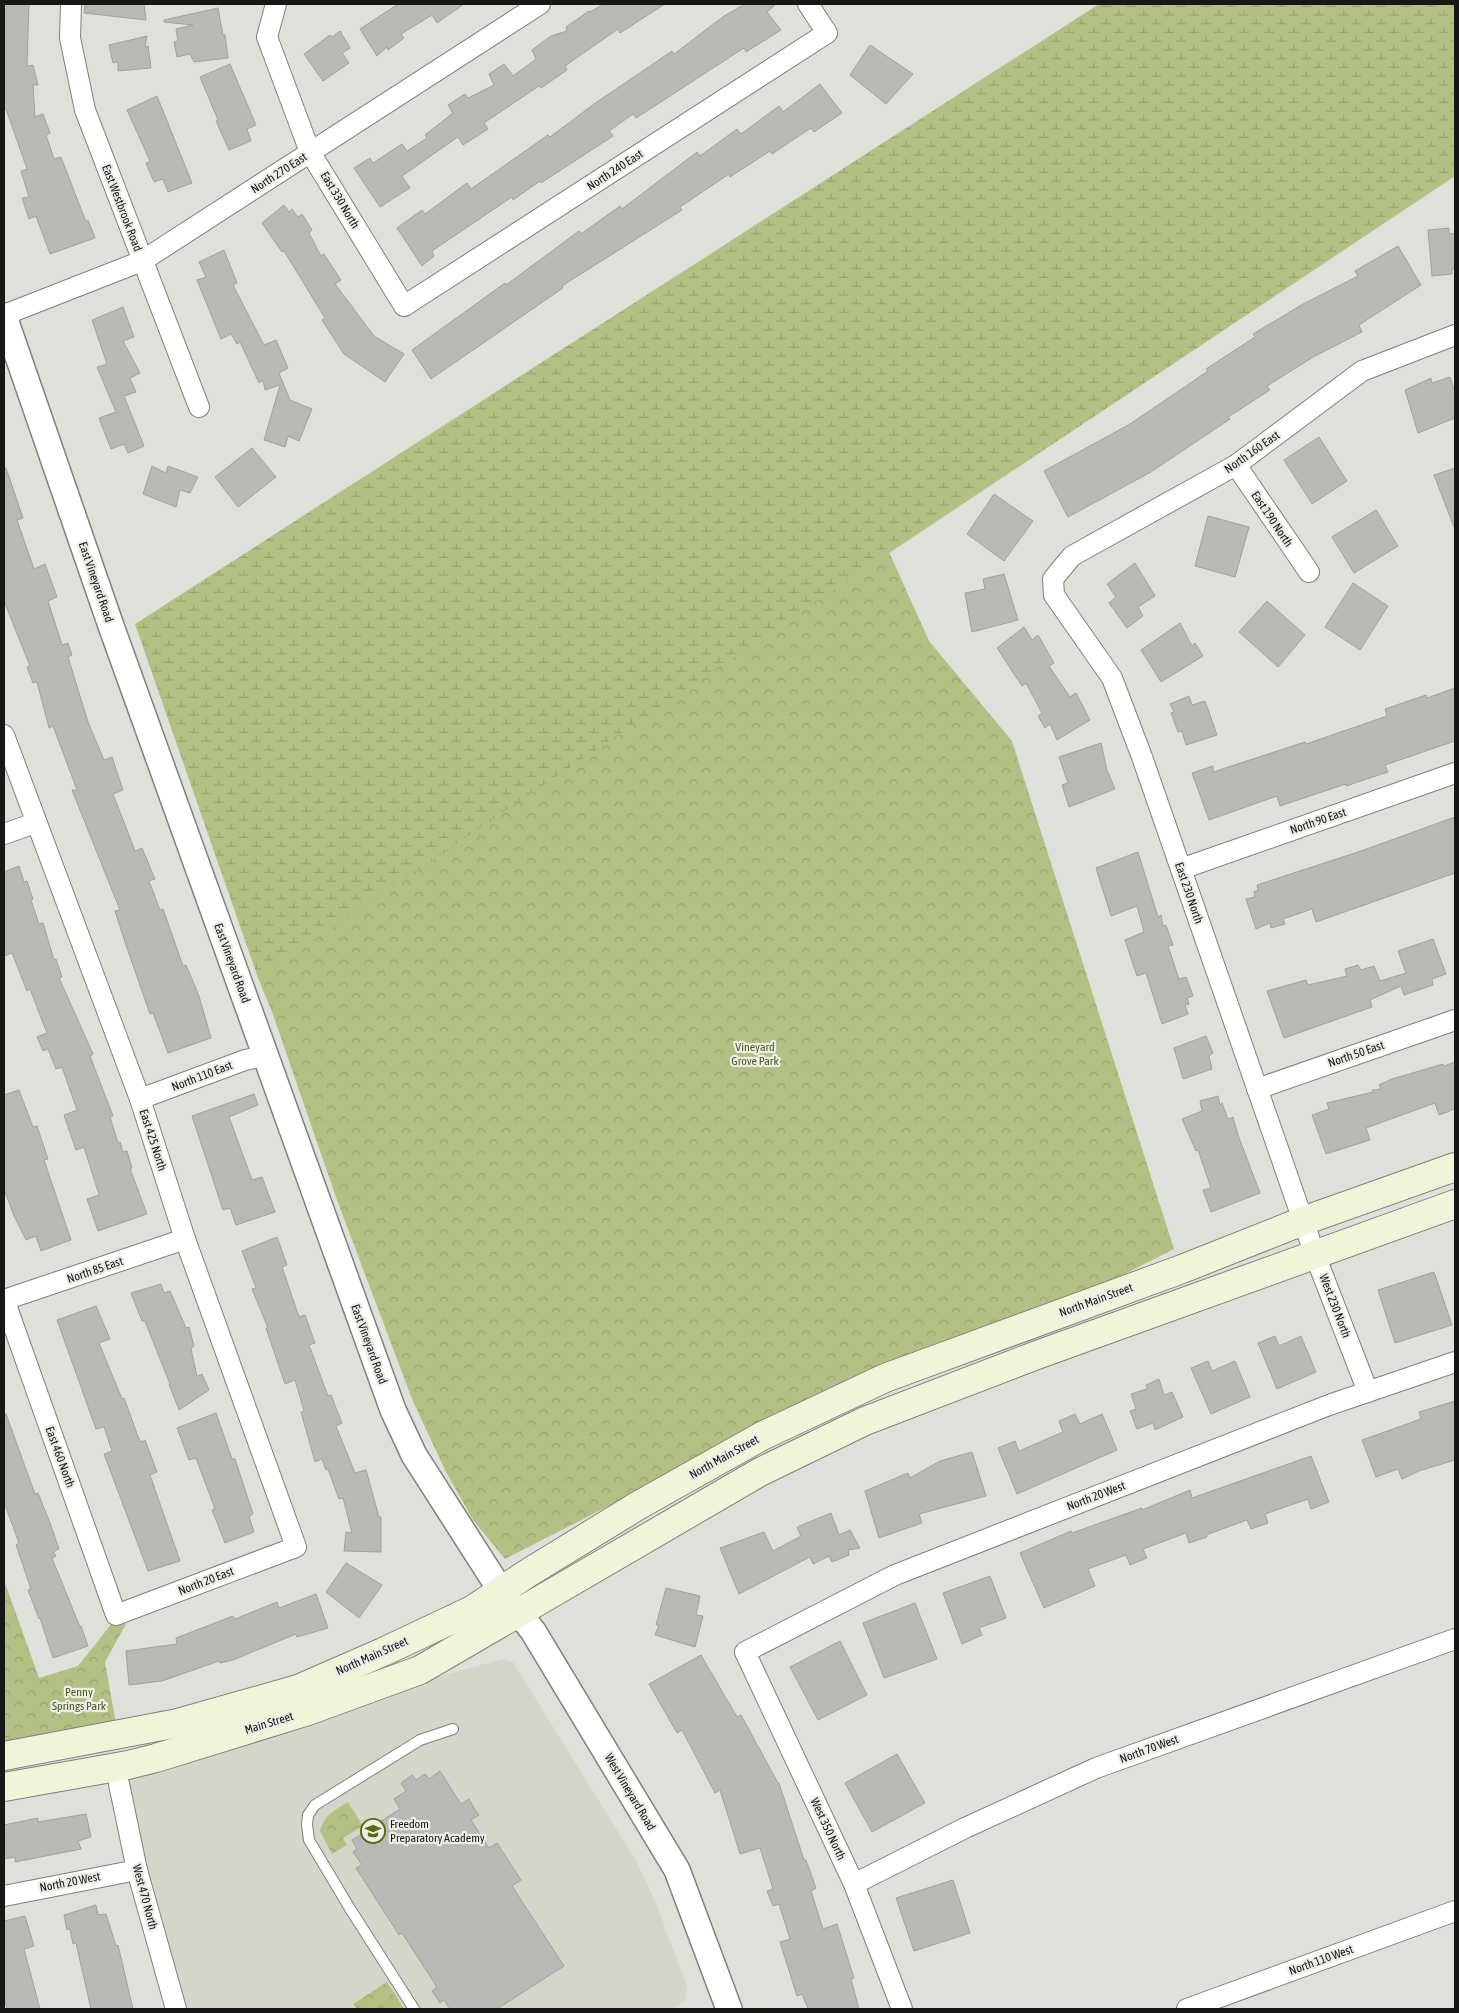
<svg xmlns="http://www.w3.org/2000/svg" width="1459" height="2013" viewBox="0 0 1459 2013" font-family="'Asap Condensed',sans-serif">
<defs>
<pattern id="wetland-marsh" width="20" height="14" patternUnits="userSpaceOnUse" patternTransform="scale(1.25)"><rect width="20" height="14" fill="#b3c083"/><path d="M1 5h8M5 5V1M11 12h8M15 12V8" fill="none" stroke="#99a470"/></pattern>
<pattern id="park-crowns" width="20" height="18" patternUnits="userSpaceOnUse" patternTransform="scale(1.25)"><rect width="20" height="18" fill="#b3c083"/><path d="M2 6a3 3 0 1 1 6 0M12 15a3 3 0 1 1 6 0" fill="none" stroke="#99a470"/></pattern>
</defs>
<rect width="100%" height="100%" fill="#dee0da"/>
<!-- built -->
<polygon fill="#d3d6c9" points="502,1659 513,1662 636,1861 656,1903 687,1987 685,2000 674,2009 176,2009 119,1784 128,1765"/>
<!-- wetland -->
<polygon fill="url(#wetland-marsh)" points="1099,4 1455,4 1455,176 835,589 797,624 674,715 258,978 135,624"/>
<!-- park -->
<g fill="url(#park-crowns)">
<polygon points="889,552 929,641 1012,741 1174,1249 1085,1294 638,1491 505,1559 473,1520 446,1472 412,1399 337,1200 272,1012 258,978"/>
<polygon points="4,1580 39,1678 78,1666 113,1622 126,1624 105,1662 116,1724 4,1745"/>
<path d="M348 1802 363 1826 343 1838 347 1845 332 1854 320 1831C324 1815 335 1810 348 1802Z"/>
<polygon points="387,1982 404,2009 357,2009 353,2004"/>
</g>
<!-- building -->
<g fill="#b7b9b4" stroke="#a1a29d">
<polygon points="4,4 29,4 27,66 33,65 38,85 33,85 35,117 43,114 50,133 46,135 54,159 61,157 86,222 88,220 95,238 50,254 36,216 29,219 22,198 29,197 21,171 27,169 6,109 4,110"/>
<polygon points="85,4 144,4 146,20 84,13"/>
<polygon points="398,4 464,4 437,23 432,15 401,34 404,38 388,50 387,47 377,56 360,29"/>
<polygon points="603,4 665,4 620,33 618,29 565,66 567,70 541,88 539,86 484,123 488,129 463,145 458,137 402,176 410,188 380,207 354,168 370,158 373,163 402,144 407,151 427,138 425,135 453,113 448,105 465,94 468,98 494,85 489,74 504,64 513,76 536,59 532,50 551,36 567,31 566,27 589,11 590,12"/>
<polygon points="745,4 776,4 767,12 781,30 746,52 744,48 636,118 633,114 609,131 613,136 541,183 540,181 513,200 512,197 432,251 434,256 422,266 397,228 422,210 425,214 467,183 471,189 548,135 550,137 594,104 672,51 674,54 724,16"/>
<polygon points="218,8 223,35 225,35 228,58 194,62 190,54 177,57 174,42 178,41 176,29 193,25 164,22 164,20"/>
<polygon points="340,31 350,48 342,53 349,63 323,81 304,54 330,35 332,37"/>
<polygon points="147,36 145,47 148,46 151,68 118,71 118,62 113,63 109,45"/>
<polygon points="870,45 913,74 886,104 850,75"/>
<polygon points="230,64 256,125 247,129 251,141 229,150 216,121 218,120 200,77"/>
<polygon points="820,84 842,113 814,132 811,128 772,154 770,151 730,177 729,174 680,207 682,210 562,286 563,288 431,379 412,350 505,283 506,285 579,231 581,234 620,206 622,209 697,152 700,156 737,129 741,134 779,106 783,112"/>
<polygon points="157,96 192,183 168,192 163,179 154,182 146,163 150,161 127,110"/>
<polygon points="284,205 289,212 292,209 298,217 302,214 312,230 309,233 321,256 324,254 341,280 335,284 374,336 404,354 385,382 344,354 322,320 325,318 284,251 282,252 262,223"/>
<polygon points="1449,228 1449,234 1455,233 1455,269 1452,269 1452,274 1432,276 1428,230"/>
<polygon points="1398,246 1421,285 1359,325 1362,332 1315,356 1267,386 1270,390 1228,417 1230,419 1151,472 1068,517 1044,471 1130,424 1208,371 1206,369 1255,337 1253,334 1303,304 1358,276 1355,271"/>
<polygon points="224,250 237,283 233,285 264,345 276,340 288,368 279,373 290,400 312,409 299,441 288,436 285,447 264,440 280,385 265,390 263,380 259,383 240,342 237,344 231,334 221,339 197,280 206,277 199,262"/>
<polygon points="123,307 134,337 123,341 140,373 130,378 136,392 124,396 144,446 128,453 124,444 111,449 99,418 116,412 97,367 107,364 92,320"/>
<polygon points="1450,377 1455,392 1455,418 1418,433 1405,390 1431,378 1432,383"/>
<polygon points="1319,437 1347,481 1312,504 1284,460"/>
<polygon points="252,448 276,477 238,507 215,477"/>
<polygon points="152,466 166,473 168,466 198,477 190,493 180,490 176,507 143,494"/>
<polygon points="4,468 6,468 23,518 17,520 34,569 45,564 57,597 48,601 62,645 68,643 72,655 68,657 88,722 104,760 112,757 123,790 113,794 135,851 142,848 155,879 149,881 160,910 163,909 183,966 186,965 199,996 211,1038 168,1053 153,1013 150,1014 125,942 115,911 120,910 72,790 77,790 53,726 49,728 37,682 33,683 27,667 30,666 4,601"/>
<polygon points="1455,468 1455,527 1454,527 1434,475"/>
<polygon points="994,494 1033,521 1004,561 967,534"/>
<polygon points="1376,510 1398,546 1354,573 1332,537"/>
<polygon points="1208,516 1249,527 1235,577 1195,566"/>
<polygon points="1135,563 1155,596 1138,607 1143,616 1127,628 1109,603 1116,597 1107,584"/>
<polygon points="1004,574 1018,620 972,632 965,593 985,589 983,579"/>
<polygon points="1353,583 1388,606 1360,650 1325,627"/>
<polygon points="1267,601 1305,635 1278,667 1239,632"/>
<polygon points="1180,623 1192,646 1195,643 1203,656 1161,682 1141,650"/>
<polygon points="1024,627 1032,640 1038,635 1054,663 1049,666 1070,697 1076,693 1090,720 1057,740 1050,724 1045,728 1038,716 1042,713 1026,683 1022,686 997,648"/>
<polygon points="1455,688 1455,741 1385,765 1388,772 1346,786 1346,784 1280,806 1277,796 1209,820 1192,773 1213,766 1213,772 1305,742 1306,744 1387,716 1385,709 1426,695 1427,698"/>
<polygon points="1189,696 1192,705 1205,701 1217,735 1186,745 1182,731 1178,732 1171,713 1174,712 1170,704"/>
<polygon points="1101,743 1107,770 1115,789 1069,807 1062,785 1068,783 1059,757"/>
<polygon points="1455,817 1455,873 1316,922 1312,909 1283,919 1285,924 1271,928 1270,923 1256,929 1246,899 1255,897 1254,892 1258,890 1257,885 1361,851"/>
<polygon points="1138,852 1158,917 1161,915 1163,926 1166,925 1173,945 1168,946 1179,979 1186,977 1193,996 1187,998 1189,1004 1185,1005 1188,1014 1162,1024 1146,973 1137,976 1125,940 1144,932 1137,906 1111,916 1096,868"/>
<polygon points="19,866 24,882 27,881 33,899 31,900 39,924 43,923 54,960 56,959 62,977 59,978 93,1054 90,1056 113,1116 110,1117 118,1143 120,1142 123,1152 127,1151 132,1168 130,1169 147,1214 98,1231 87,1199 99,1195 84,1147 76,1150 64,1115 77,1110 62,1067 56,1069 48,1049 43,1051 37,1037 47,1033 30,989 27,991 12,953 4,956 4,872"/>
<polygon points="1433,939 1446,974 1432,979 1433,985 1404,995 1401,986 1370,1000 1372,1007 1284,1038 1267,991 1306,980 1308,985 1347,976 1345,969 1358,965 1361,970 1374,966 1380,981 1406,973 1398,951"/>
<polygon points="1206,1036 1213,1053 1209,1056 1212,1069 1183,1079 1174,1048"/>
<polygon points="1455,1062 1455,1109 1439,1115 1435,1103 1366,1128 1370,1140 1326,1154 1312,1115 1329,1109 1327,1103 1373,1092 1372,1090 1381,1089 1379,1085 1392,1079 1443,1064 1444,1066"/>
<polygon points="19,1090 33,1127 37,1126 48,1159 44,1160 71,1240 41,1251 36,1236 26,1240 14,1216 4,1189 4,1095"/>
<polygon points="254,1094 258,1105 229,1117 252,1180 262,1177 275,1212 236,1225 230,1208 223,1210 192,1116"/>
<polygon points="1218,1096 1220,1105 1222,1103 1228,1119 1233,1117 1238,1135 1260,1193 1211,1212 1203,1190 1211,1188 1198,1150 1196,1151 1182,1119 1202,1111 1200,1101"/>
<polygon points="277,1237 287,1265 282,1267 299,1317 305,1315 315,1343 309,1345 328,1396 331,1395 342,1423 336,1426 355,1473 366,1470 379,1517 381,1517 381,1552 344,1551 346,1532 352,1533 343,1498 339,1499 328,1469 326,1470 322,1459 315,1462 301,1412 304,1411 295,1380 285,1384 266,1328 268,1328 252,1289 256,1288 242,1251"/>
<polygon points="1434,1272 1452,1325 1395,1343 1378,1290"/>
<polygon points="161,1284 164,1293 170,1291 186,1328 189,1327 194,1346 191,1349 197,1376 202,1374 209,1390 179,1410 169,1384 170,1384 145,1321 142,1321 131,1293"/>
<polygon points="96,1306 110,1339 99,1343 122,1399 124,1398 139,1439 142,1442 145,1440 157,1472 150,1475 180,1561 148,1571 104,1454 112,1451 104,1427 96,1429 57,1320"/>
<polygon points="1275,1336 1279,1346 1301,1336 1316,1372 1277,1389 1258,1343"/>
<polygon points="1208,1361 1212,1371 1235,1361 1250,1397 1211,1414 1191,1368"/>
<polygon points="1159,1379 1164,1395 1172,1392 1183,1417 1155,1430 1153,1423 1137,1429 1130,1411 1136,1409 1131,1394 1147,1389 1146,1385"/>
<polygon points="1455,1401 1455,1460 1419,1471 1402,1479 1398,1469 1376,1477 1362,1440 1421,1419 1419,1412"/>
<polygon points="216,1413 232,1459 235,1459 253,1514 249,1517 254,1532 225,1543 212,1510 215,1509 196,1458 189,1460 177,1428"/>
<polygon points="4,1414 6,1414 35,1494 38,1493 50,1523 59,1549 53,1552 56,1556 52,1558 80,1627 81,1626 88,1646 53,1658 40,1618 39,1619 28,1590 31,1589 16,1545 19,1543 4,1502"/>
<polygon points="1075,1414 1080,1424 1102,1414 1117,1450 1017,1494 998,1448 1015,1441 1019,1451 1063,1432 1059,1421"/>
<polygon points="972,1452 986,1496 919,1514 922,1523 879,1538 865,1491 908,1473 910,1478 940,1461"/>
<polygon points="1311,1456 1329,1502 1311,1509 1308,1499 1265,1514 1268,1523 1251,1529 1247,1520 1206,1535 1207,1537 1189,1543 1186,1533 1143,1549 1147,1558 1130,1565 1126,1555 1088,1569 1095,1586 1044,1608 1020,1553 1071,1531 1072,1533 1142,1508 1142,1510 1190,1490 1192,1498"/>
<polygon points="831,1513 839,1535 850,1530 860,1548 848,1550 849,1555 832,1562 829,1556 813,1564 810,1557 739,1594 720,1548 764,1532 773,1551 801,1536 797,1527"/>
<polygon points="346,1563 382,1585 359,1618 326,1592"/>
<polygon points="990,1576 1006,1618 979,1628 982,1635 962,1644 943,1593"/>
<polygon points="666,1588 700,1596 696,1615 703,1616 695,1647 655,1635 659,1625 656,1625"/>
<polygon points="316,1594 328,1628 297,1637 296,1634 233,1660 220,1663 219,1661 162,1681 129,1685 126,1651 177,1644 176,1638 233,1616 235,1619 277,1602 279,1608"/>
<polygon points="915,1603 937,1659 884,1678 863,1623"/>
<polygon points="840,1641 867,1695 818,1720 790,1667"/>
<polygon points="701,1655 737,1717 741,1715 778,1783 779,1783 804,1860 806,1860 816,1888 811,1891 823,1929 837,1924 854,1978 851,1979 859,2009 808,2009 802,1994 797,1996 780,1942 790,1939 779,1904 773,1906 767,1891 773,1889 760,1848 740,1854 720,1790 715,1793 682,1730 677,1733 649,1684"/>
<polygon points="897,1754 925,1803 872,1832 845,1783"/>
<polygon points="440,1771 461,1804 469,1799 474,1808 479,1815 471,1820 489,1848 497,1843 521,1880 512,1886 564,1966 497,2009 450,2009 444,2000 440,2003 432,1991 437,1987 402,1933 399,1935 356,1868 362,1865 353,1852 357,1849 352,1840 400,1809 394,1799 406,1791 401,1783 412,1775 416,1780 425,1774 429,1779"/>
<polygon points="86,1814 91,1837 78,1841 81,1849 15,1862 15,1857 4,1859 4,1825 38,1818 38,1822"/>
<polygon points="953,1880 970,1933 914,1951 896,1898"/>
<polygon points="96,1905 98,1915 106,1914 116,1946 118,1945 133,2009 91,2009 76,1943 73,1944 70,1929 67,1930 64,1915"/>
<polygon points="25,1916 34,1946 24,1949 40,2009 7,2009 4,1997 4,1921"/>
</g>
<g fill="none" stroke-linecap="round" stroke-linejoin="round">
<defs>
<polyline id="service" points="414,2009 349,1907 309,1840 307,1825 308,1815 315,1805 420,1740 453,1729"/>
<g id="minor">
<polyline points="71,4 70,38 85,110 199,407"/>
<polyline points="276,4 267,37 310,152 404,306 827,33 808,4"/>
<polyline points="4,315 142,261 540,4"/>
<polyline points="1236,465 1309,572"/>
<polyline points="4,735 140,1099 185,1239 296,1547 116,1615 4,1299"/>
<polyline points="4,834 35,823"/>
<polyline points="1181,869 1455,773"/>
<polyline points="1257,1089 1455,1020"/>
<polyline points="140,1099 245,1060 265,1056"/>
<polyline points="4,1300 185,1239"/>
<polyline points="1368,1392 1315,1255 1142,757 1112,678 1054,595 1053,579 1072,556 1236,465 1362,371 1455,335"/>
<polyline points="119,1784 137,1870 176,2009"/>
<polyline points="854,1884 965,1828 1096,1768 1455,1639"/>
<polyline points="4,1896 137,1870"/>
<polyline points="902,2009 854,1884 745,1652 895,1575 1329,1405 1455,1362"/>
<polyline points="1187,2009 1455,1911"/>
</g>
<polyline id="tertiary" points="4,316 110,623 393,1410 414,1455 501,1591 533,1631 677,1870 729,2009"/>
<g id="secondary">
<polyline points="4,1756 178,1723 298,1689 383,1652 472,1610 528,1573 639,1505 762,1436 885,1378 1182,1269 1303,1221 1455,1167"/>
<polyline points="4,1787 128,1765 156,1758 308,1711 420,1670 760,1472 865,1421 1037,1355 1455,1204"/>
</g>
</defs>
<!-- service casing -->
<use href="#service" stroke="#7f817c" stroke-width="12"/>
<!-- minor casing -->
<use href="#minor" stroke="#7f817c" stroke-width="22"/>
<!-- tertiary casing -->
<use href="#tertiary" stroke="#7f817c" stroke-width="28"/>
<!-- secondary casing -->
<use href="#secondary" stroke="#7f817c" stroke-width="30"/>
<!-- service -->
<use href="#service" stroke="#fff" stroke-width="10"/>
<!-- minor -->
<use href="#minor" stroke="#fff" stroke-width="20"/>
<!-- tertiary -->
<use href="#tertiary" stroke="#fff" stroke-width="25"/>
<!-- secondary -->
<use href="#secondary" stroke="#f0f5da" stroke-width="28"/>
</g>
<!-- icons -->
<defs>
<symbol id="school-ring" viewBox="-11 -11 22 22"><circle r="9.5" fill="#ebede7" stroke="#5d6911" stroke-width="1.5"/><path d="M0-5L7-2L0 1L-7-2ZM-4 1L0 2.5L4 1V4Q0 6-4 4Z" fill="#5d6911"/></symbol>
</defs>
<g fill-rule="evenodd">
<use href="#school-ring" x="359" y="1817" width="28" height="28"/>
</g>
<g text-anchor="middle" stroke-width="4.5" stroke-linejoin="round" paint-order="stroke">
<!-- street labels -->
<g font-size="12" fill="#171716" stroke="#ebede7">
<text transform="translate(615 170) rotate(-33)" y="4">North 240 East</text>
<text transform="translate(279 173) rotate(-33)" y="4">North 270 East</text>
<text transform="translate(340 200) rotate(59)" y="4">East 330 North</text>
<text transform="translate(122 208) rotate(69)" y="4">East Westbrook Road</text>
<text transform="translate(1252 452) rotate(-35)" y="4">North 160 East</text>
<text transform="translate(1272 519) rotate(56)" y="4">East 190 North</text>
<text transform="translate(96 582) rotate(71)" y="4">East Vineyard Road</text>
<text transform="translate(1318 821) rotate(-19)" y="4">North 90 East</text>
<text transform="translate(1189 893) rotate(71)" y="4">East 230 North</text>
<text transform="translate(232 963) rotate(70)" y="4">East Vineyard Road</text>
<text transform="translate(1356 1054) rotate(-19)" y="4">North 50 East</text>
<text transform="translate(202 1076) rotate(-21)" y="4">North 110 East</text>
<text transform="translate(153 1140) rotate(72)" y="4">East 425 North</text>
<text transform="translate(95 1270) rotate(-19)" y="4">North 85 East</text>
<text transform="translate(1096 1300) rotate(-20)" y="4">North Main Street</text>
<text transform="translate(1335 1306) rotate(69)" y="4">West 230 North</text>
<text transform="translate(369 1344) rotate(70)" y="4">East Vineyard Road</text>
<text transform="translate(60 1457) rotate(70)" y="4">East 460 North</text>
<text transform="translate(724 1457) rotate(-29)" y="4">North Main Street</text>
<text transform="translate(1096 1496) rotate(-21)" y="4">North 20 West</text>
<text transform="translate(206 1581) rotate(-21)" y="4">North 20 East</text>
<text transform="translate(372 1656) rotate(-24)" y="4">North Main Street</text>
<text transform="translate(269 1723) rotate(-17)" y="4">Main Street</text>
<text transform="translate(1149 1749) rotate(-20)" y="4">North 70 West</text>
<text transform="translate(630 1792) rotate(59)" y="4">West Vineyard Road</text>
<text transform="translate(828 1829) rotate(65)" y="4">West 350 North</text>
<text transform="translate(70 1882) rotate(-11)" y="4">North 20 West</text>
<text transform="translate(145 1897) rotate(75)" y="4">West 470 North</text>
<text transform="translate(1321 1960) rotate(-20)" y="4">North 110 West</text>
</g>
<!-- park labels -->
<g font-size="12" fill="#4e5913" stroke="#ebede7">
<text x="755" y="1051">Vineyard<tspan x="755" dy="14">Grove Park</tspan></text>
<text x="79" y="1696">Penny<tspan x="79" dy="14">Springs Park</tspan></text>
</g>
<!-- poi labels -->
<g font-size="12" fill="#171716" stroke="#ebede7" text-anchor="start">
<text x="390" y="1828">Freedom<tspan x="390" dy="14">Preparatory Academy</tspan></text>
</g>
</g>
<!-- border -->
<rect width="1459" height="2013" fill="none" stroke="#171716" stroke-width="10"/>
</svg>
